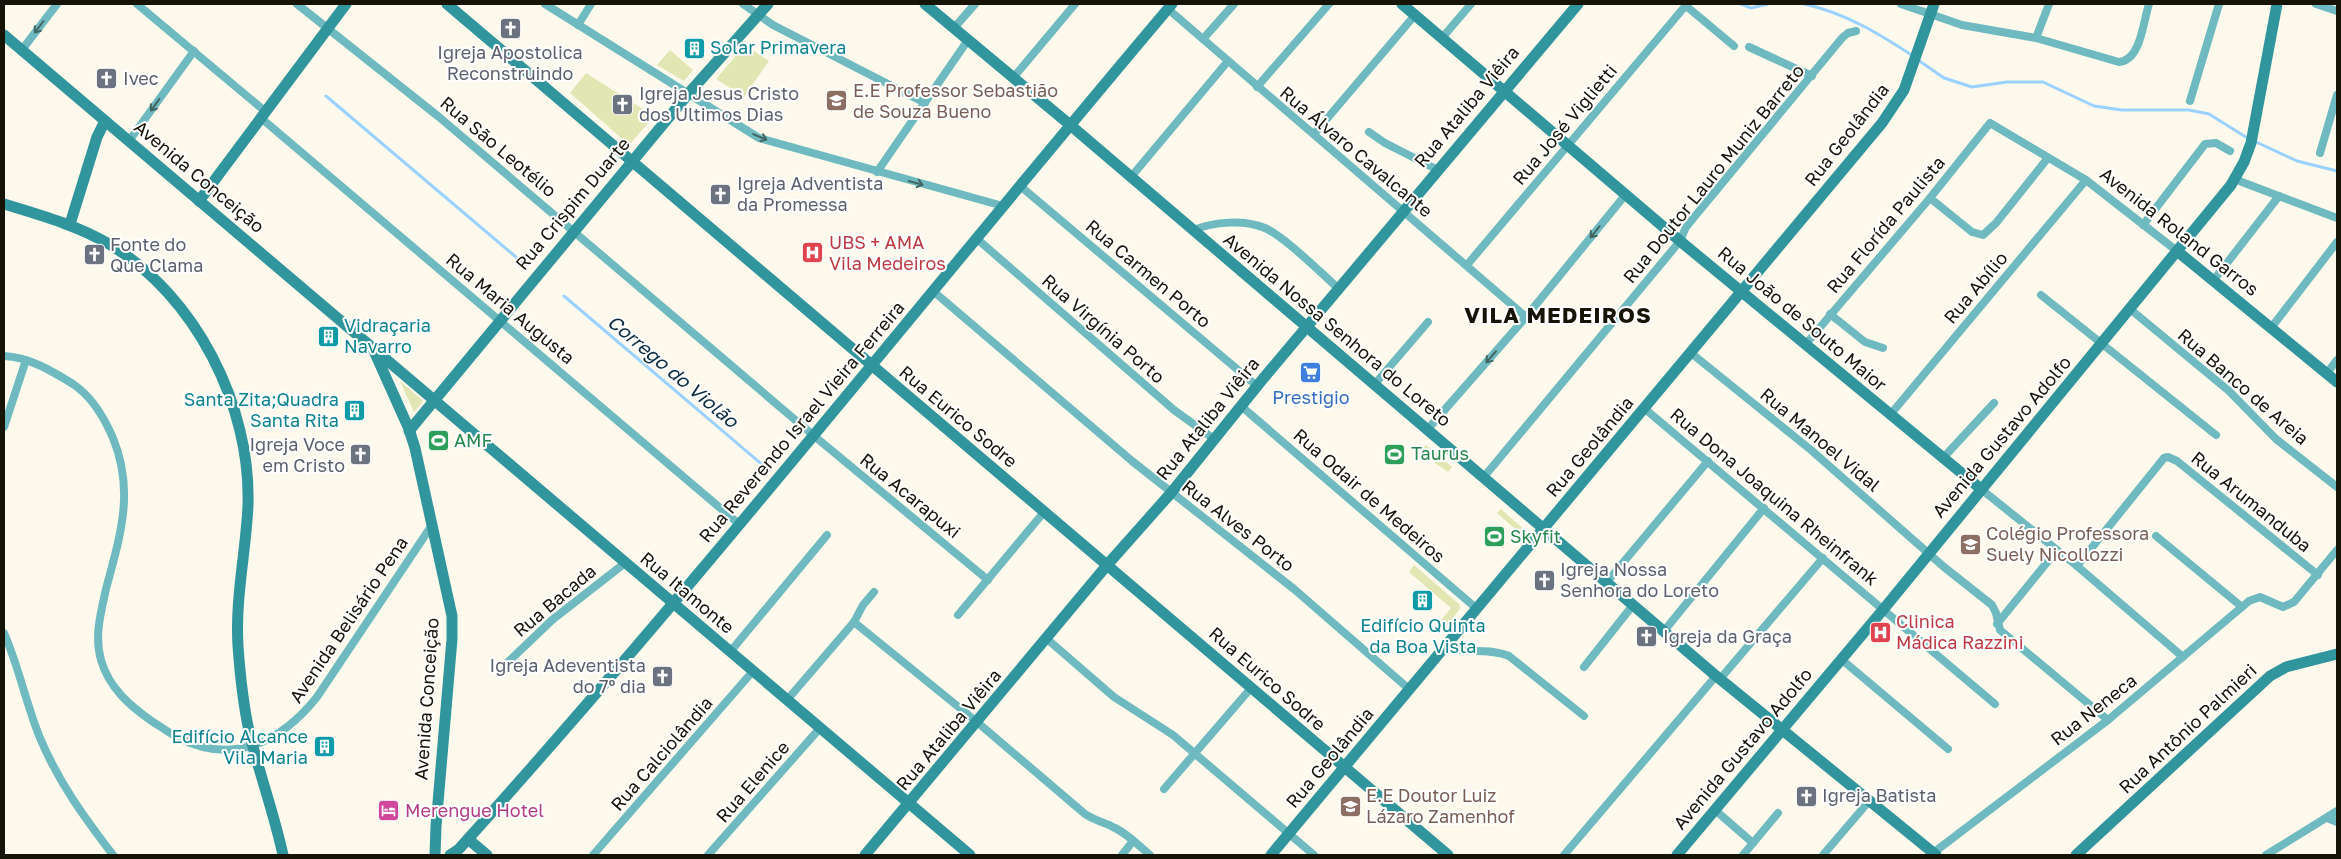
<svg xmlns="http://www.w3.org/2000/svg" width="2341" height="859" viewBox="0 0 2341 859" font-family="'Golos Text',sans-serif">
<rect width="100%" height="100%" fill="#fdfaed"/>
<!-- green -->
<g fill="#e1e6b3">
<polygon points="745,45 769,61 744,97 716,79"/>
<polygon points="670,50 693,70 684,81 657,65"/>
<polygon points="586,73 654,116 631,143 628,144 570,93"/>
<polygon points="400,381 423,401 414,412"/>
<polygon points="442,432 446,437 431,452 429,445"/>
<polygon points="1426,445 1452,467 1448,472 1435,463 1436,461 1428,454 1426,456 1420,451"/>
<polygon points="1501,509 1526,531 1522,535 1497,513"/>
<polygon points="1414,565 1460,605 1460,609 1447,625 1441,620 1451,608 1409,572"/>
</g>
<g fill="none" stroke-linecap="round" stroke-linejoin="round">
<!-- stream -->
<g stroke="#9ad1fe" stroke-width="3">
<polyline points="1741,4 1751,8 1768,4"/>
<path d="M1804 4C1845 13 1878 33 1913 56"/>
<polyline points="1918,60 1944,78 1972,87 2007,82 2043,82 2094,106 2122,110 2189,110 2209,114 2249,139"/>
<polyline points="326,96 523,263"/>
<polyline points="2254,141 2297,161 2337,171"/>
<polyline points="564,296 765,467"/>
</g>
<!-- street -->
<g stroke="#6fbac0" stroke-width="8">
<polyline points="137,4 266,112"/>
<polyline points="297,4 439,117 813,435 988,580"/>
<polyline points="545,4 759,138 1003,206"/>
<polyline points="743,4 773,25 925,103"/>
<path d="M1901 4 1962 25 2036 38 2119 62C2141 60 2143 22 2149 4"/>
<polyline points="2316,4 2337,11"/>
<polyline points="1685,5 1734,46"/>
<polyline points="1168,9 1526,317"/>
<polyline points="578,25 591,4"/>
<polyline points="954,28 975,4"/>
<polyline points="1442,38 1471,4"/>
<polyline points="2036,38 2049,4"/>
<polyline points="1203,39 1234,4"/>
<polyline points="1749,47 1812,76"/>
<polyline points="21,51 57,4"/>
<polyline points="1013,78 1075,4"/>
<polyline points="1257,87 1329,4"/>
<polyline points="2190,101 2219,4"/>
<polyline points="261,118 739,524"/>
<polyline points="1369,132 1385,143 1438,170"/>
<polyline points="1314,134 1415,15"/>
<polyline points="129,141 194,51"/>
<polyline points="2320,153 2337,95"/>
<polyline points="877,172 968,40"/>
<polyline points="1131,177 1228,61"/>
<polyline points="2234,179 2337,218"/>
<polyline points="1019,185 1257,386"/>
<polyline points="1930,198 1972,232 1983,235 1996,223 2047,159"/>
<polyline points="2143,225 2205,144 2216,143 2230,151"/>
<path d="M1193 230C1214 222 1243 219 1265 228 1285 237 1321 273 1339 289"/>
<polyline points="976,238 1174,410 1214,439"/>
<polyline points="1467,265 1687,4"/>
<polyline points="2213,281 2279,196"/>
<polyline points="933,291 1132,461 1294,589 1409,689"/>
<polyline points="2041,295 2216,435"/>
<polyline points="2130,309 2229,391 2276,439 2337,487"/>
<polyline points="1830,314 1865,342 1883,348"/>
<polyline points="2271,328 2337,242"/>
<polyline points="1805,345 1930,198 1990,123 2086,180 2177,251"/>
<polyline points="1691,353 1811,450 1944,567 1992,605 1996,613 2000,630 2108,720"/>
<path d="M4 356C29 357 52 371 73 384 91 396 104 417 113 438 135 492 120 536 106 589 101 612 94 636 101 660 109 688 130 706 153 722 162 727 170 734 179 738 234 766 282 741 317 697L432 525"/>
<polyline points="2327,373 2337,360"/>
<polyline points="1374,385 1428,322"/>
<polyline points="1241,406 1476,608"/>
<polyline points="1645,409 1995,704"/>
<polyline points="1890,415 2086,180"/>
<polyline points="4,427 26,360"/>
<polyline points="1427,430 1526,317 1626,194"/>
<polyline points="1943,458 1994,403"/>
<polyline points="1483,478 1680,241 1686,227 1842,38 1848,33 1856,31"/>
<polyline points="1981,489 2077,566 2183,657"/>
<polyline points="2156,536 2242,607"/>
<polyline points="2077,566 2164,458 2168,457 2177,461 2318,575"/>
<polyline points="1606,583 1708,461"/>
<polyline points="958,615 1044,512"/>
<path d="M854 622 977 722 1085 814C1095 821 1105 822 1115 828 1128 834 1139 846 1150 855"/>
<polyline points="1997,624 2057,550"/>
<polyline points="1664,631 1764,508"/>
<path d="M4 633C19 667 26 704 40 738 59 783 84 817 113 855"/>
<polyline points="1047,639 1114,697 1173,735 1314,855"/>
<path d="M1445 646C1466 655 1489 647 1509 656L1584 716"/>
<polyline points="730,652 827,535"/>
<polyline points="1841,659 1948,749"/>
<polyline points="506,664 552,620 625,563"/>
<polyline points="1584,667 1633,605"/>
<polyline points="1720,679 1823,558"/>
<polyline points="787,700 854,622 863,605 874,592"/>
<polyline points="1164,789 1251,688"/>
<polyline points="1715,810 1753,843"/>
<polyline points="2327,818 2337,822"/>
<polyline points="1933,853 2108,720 2249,601 2260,597 2283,607 2294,602 2337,550"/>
<polyline points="593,855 753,671"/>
<polyline points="708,855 820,728"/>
<polyline points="1122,855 1133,841"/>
<polyline points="1564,855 1716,676"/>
<polyline points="1743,855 1778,813"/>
<polyline points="1823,855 1870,800"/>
<polyline points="2266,855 2337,811"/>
</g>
<!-- secondary -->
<g stroke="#31959d" stroke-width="11">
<polyline points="447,4 1448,855"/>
<polyline points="925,4 1069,124 1715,675 1936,855"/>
<polyline points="1402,4 1680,241 1981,489"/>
<polyline points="4,35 970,855"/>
<polyline points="199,201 346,4"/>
<path d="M4 204C40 215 76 225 109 244 196 296 251 406 248 505 246 552 235 598 238 646 240 674 243 703 249 731 259 773 274 813 283 855"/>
<polyline points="70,224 97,137 105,121"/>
<polyline points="2177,251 2337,382"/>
<polyline points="374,351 409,429 415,448 452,616 452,639 436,826 435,855"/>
<polyline points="409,431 689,93 768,4"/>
<polyline points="468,839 487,855"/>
<path d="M450 855 459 849C706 575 934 285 1172 4"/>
<polyline points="865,855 1108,564 1171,493 1262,380 1578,4"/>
<polyline points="1271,855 1882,123 1904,90 1934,4"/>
<polyline points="1677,855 1882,611 2231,185 2244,162 2251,143 2277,4"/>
<polyline points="2076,855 2270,676 2286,667 2337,654"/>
</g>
</g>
<!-- one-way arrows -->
<defs><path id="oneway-shaft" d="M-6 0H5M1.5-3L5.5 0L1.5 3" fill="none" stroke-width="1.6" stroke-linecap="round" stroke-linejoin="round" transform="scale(1.25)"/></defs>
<g stroke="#426664">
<use href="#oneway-shaft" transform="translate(39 27) rotate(127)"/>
<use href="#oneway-shaft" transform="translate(155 105) rotate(126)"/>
<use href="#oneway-shaft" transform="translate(760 137) rotate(22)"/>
<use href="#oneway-shaft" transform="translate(916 183) rotate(15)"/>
<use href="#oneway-shaft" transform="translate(1595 232) rotate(129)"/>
<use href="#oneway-shaft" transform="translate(1491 357) rotate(131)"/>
</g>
<!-- icons -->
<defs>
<symbol id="church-square" viewBox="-11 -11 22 22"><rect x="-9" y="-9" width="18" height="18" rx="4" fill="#6b7280" stroke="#fff"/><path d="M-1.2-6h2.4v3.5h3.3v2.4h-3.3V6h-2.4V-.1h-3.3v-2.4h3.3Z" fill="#fff"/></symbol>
<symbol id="building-square" viewBox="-11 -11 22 22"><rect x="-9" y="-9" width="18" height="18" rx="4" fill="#0f9aa8" stroke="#fff"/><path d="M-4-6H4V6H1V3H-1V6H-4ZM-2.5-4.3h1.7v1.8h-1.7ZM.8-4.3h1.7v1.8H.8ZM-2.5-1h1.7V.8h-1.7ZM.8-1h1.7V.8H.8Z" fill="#fff"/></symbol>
<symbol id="school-square" viewBox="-11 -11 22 22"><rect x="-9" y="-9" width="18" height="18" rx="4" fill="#8d6e63" stroke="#fff"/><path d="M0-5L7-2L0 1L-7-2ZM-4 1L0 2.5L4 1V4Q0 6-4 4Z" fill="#fff"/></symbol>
<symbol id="hospital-square" viewBox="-11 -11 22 22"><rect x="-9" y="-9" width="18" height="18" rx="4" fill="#e0444e" stroke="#fff"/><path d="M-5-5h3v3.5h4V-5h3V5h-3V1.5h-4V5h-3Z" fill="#fff"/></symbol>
<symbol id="supermarket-square" viewBox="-11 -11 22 22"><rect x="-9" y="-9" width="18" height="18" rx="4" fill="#3f7fe0" stroke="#fff"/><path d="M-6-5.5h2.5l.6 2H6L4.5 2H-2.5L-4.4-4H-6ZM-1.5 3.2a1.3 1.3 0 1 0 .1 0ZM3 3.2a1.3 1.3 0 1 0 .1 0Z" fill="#fff"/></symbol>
<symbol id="stadium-square" viewBox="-11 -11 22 22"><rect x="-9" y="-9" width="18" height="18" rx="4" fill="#2e9e5b" stroke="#fff"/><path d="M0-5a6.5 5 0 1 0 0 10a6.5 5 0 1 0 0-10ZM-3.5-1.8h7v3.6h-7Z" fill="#fff"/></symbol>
<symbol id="hotel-square" viewBox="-11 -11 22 22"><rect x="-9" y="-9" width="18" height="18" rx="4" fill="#d1479c" stroke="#fff"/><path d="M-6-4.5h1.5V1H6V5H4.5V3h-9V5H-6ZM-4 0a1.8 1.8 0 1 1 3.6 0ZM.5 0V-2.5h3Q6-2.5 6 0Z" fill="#fff"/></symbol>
</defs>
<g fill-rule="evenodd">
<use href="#church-square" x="498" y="16" width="25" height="25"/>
<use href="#building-square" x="682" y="36" width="25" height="25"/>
<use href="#church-square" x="94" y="66" width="25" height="25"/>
<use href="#school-square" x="824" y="88" width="25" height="25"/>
<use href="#church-square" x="610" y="92" width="25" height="25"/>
<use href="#church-square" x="708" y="182" width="25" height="25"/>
<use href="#hospital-square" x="800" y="240" width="25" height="25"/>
<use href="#church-square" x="82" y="242" width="25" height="25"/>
<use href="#building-square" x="316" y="324" width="25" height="25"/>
<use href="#supermarket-square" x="1298" y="360" width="25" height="25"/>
<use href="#building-square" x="342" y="398" width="25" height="25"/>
<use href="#stadium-square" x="426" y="428" width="25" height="25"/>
<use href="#stadium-square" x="1382" y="442" width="25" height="25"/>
<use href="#church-square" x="348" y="442" width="25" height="25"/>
<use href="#stadium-square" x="1482" y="524" width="25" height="25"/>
<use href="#school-square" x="1958" y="532" width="25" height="25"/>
<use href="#church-square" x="1532" y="568" width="25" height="25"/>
<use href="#building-square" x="1410" y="588" width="25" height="25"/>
<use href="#hospital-square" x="1868" y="620" width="25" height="25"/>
<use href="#church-square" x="1634" y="624" width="25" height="25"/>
<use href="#church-square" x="650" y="664" width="25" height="25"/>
<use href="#building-square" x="312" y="734" width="25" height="25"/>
<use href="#church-square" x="1794" y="784" width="25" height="25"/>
<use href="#school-square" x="1338" y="794" width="25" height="25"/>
<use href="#hotel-square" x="376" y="798" width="25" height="25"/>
</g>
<g text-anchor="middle" stroke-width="4" stroke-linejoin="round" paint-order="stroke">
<!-- culture labels -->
<g font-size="18" fill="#0d838f" stroke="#fff" text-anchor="start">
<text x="710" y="54">Solar Primavera</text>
<text x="344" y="332">Vidraçaria<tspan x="344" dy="21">Navarro</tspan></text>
<text x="339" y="406" text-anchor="end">Santa Zita;Quadra<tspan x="339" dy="21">Santa Rita</tspan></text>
<text x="1423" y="632" text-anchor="middle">Edifício Quinta<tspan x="1423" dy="21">da Boa Vista</tspan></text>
<text x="308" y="743" text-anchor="end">Edifício Alcance<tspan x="308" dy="21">Vila Maria</tspan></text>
</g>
<!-- worship labels -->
<g font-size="18" fill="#5b616d" stroke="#fff" text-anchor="start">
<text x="510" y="59" text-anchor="middle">Igreja Apostolica<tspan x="510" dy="21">Reconstruindo</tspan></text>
<text x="123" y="85">Ivec</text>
<text x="639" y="100">Igreja Jesus Cristo<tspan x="639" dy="21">dos Ultimos Dias</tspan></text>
<text x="737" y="190">Igreja Adventista<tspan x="737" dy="21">da Promessa</tspan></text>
<text x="110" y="251">Fonte do<tspan x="110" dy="21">Que Clama</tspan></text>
<text x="345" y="451" text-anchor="end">Igreja Voce<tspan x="345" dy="21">em Cristo</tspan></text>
<text x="1560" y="576">Igreja Nossa<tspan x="1560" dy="21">Senhora do Loreto</tspan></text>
<text x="1663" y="643">Igreja da Graça</text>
<text x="646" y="672" text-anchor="end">Igreja Adeventista<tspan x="646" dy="21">do 7º dia</tspan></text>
<text x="1822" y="802">Igreja Batista</text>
</g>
<!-- education labels -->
<g font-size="18" fill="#785e54" stroke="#fff" text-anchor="start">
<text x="853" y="97">E.E Professor Sebastião<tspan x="853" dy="21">de Souza Bueno</tspan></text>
<text x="1986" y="540">Colégio Professora<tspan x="1986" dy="21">Suely Nicollozzi</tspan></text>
<text x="1366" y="802">E.E Doutor Luiz<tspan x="1366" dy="21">Lázaro Zamenhof</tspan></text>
</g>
<!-- street labels -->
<g font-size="18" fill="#161307" stroke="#fff">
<text transform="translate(1467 107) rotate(-50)" y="6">Rua Ataliba Viêira</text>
<text transform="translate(1565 125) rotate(-50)" y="6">Rua José Viglietti</text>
<text transform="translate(1847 135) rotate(-52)" y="6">Rua Geolândia</text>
<text transform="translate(498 147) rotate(40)" y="6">Rua São Leotélio</text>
<text transform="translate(1356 152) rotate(40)" y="6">Rua Álvaro Cavalcante</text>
<text transform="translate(1714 174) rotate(-51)" y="6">Rua Doutor Lauro Muniz Barreto</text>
<text transform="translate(199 177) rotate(40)" y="6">Avenida Conceição</text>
<text transform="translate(573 204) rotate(-50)" y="6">Rua Crispim Duarte</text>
<text transform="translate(1886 225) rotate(-50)" y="6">Rua Florída Paulista</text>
<text transform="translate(2179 232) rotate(38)" y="6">Avenida Roland Garros</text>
<text transform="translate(1148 274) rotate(40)" y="6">Rua Carmen Porto</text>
<text transform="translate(1976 288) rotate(-50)" y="6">Rua Abílio</text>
<text transform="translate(510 309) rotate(40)" y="6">Rua Maria Augusta</text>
<text transform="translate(1802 319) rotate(40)" y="6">Rua João de Souto Maior</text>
<text transform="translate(1103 329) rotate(41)" y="6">Rua Virgínia Porto</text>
<text transform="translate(1337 330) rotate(40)" y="6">Avenida Nossa Senhora do Loreto</text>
<text transform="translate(2243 387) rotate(41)" y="6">Rua Banco de Areia</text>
<text transform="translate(958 417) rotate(40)" y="6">Rua Eurico Sodre</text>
<text transform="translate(1208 419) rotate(-51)" y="6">Rua Ataliba Viêira</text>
<text transform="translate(802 422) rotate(-50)" y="6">Rua Reverendo Israel Vieira Ferreira</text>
<text transform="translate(2002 437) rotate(-50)" y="6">Avenida Gustavo Adolfo</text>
<text transform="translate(1820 440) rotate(40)" y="6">Rua Manoel Vidal</text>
<text transform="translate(1590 447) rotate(-50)" y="6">Rua Geolândia</text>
<text transform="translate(910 496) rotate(39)" y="6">Rua Acarapuxi</text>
<text transform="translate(1369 496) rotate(41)" y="6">Rua Odair de Medeiros</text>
<text transform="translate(1774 497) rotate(40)" y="6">Rua Dona Joaquina Rheinfrank</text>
<text transform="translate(2251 502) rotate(39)" y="6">Rua Arumanduba</text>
<text transform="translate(1238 526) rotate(38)" y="6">Rua Alves Porto</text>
<text transform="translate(687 593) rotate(40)" y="6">Rua Itamonte</text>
<text transform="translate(555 601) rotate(-40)" y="6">Rua Bacada</text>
<text transform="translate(349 620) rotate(-56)" y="6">Avenida Belisário Pena</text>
<text transform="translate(1267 679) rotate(41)" y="6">Rua Eurico Sodre</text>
<text transform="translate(427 699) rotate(-86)" y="6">Avenida Conceição</text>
<text transform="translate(2094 710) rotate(-38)" y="6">Rua Neneca</text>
<text transform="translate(2188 729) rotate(-43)" y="6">Rua Antônio Palmieri</text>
<text transform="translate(949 730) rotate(-50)" y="6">Rua Ataliba Viêira</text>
<text transform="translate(1743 749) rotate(-50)" y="6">Avenida Gustavo Adolfo</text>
<text transform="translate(662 754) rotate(-49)" y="6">Rua Calciolândia</text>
<text transform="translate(1330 758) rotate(-50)" y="6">Rua Geolândia</text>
<text transform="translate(753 782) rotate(-49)" y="6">Rua Elenice</text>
</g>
<!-- health labels -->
<g font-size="18" fill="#be3a42" stroke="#fff" text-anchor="start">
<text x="829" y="249">UBS + AMA<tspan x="829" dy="21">Vila Medeiros</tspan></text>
<text x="1896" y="628">Clinica<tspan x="1896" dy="21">Mádica Razzini</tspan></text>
</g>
<!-- shop labels -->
<g font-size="18" fill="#366cbe" stroke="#fff">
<text x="1311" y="404">Prestigio</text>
</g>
<!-- leisure labels -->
<g font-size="18" fill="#27864d" stroke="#fff" text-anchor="start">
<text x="454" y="447">AMF</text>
<text x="1411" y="460">Taurus</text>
<text x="1510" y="543">Skyfit</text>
</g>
<!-- hotel labels -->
<g font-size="18" fill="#b23c85" stroke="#fff" text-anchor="start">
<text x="405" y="817">Merengue Hotel</text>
</g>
<!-- water labels -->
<g font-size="19" font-style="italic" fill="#0d2c42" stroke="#fff">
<text transform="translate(673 371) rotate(40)" y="7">Corrego do Violão</text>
</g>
<!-- district labels -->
<g font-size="22" font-weight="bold" letter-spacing="1" fill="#161307" stroke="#fff">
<text x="1558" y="323">VILA MEDEIROS</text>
</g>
</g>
<!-- border -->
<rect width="2341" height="859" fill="none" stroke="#161307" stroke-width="10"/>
</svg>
